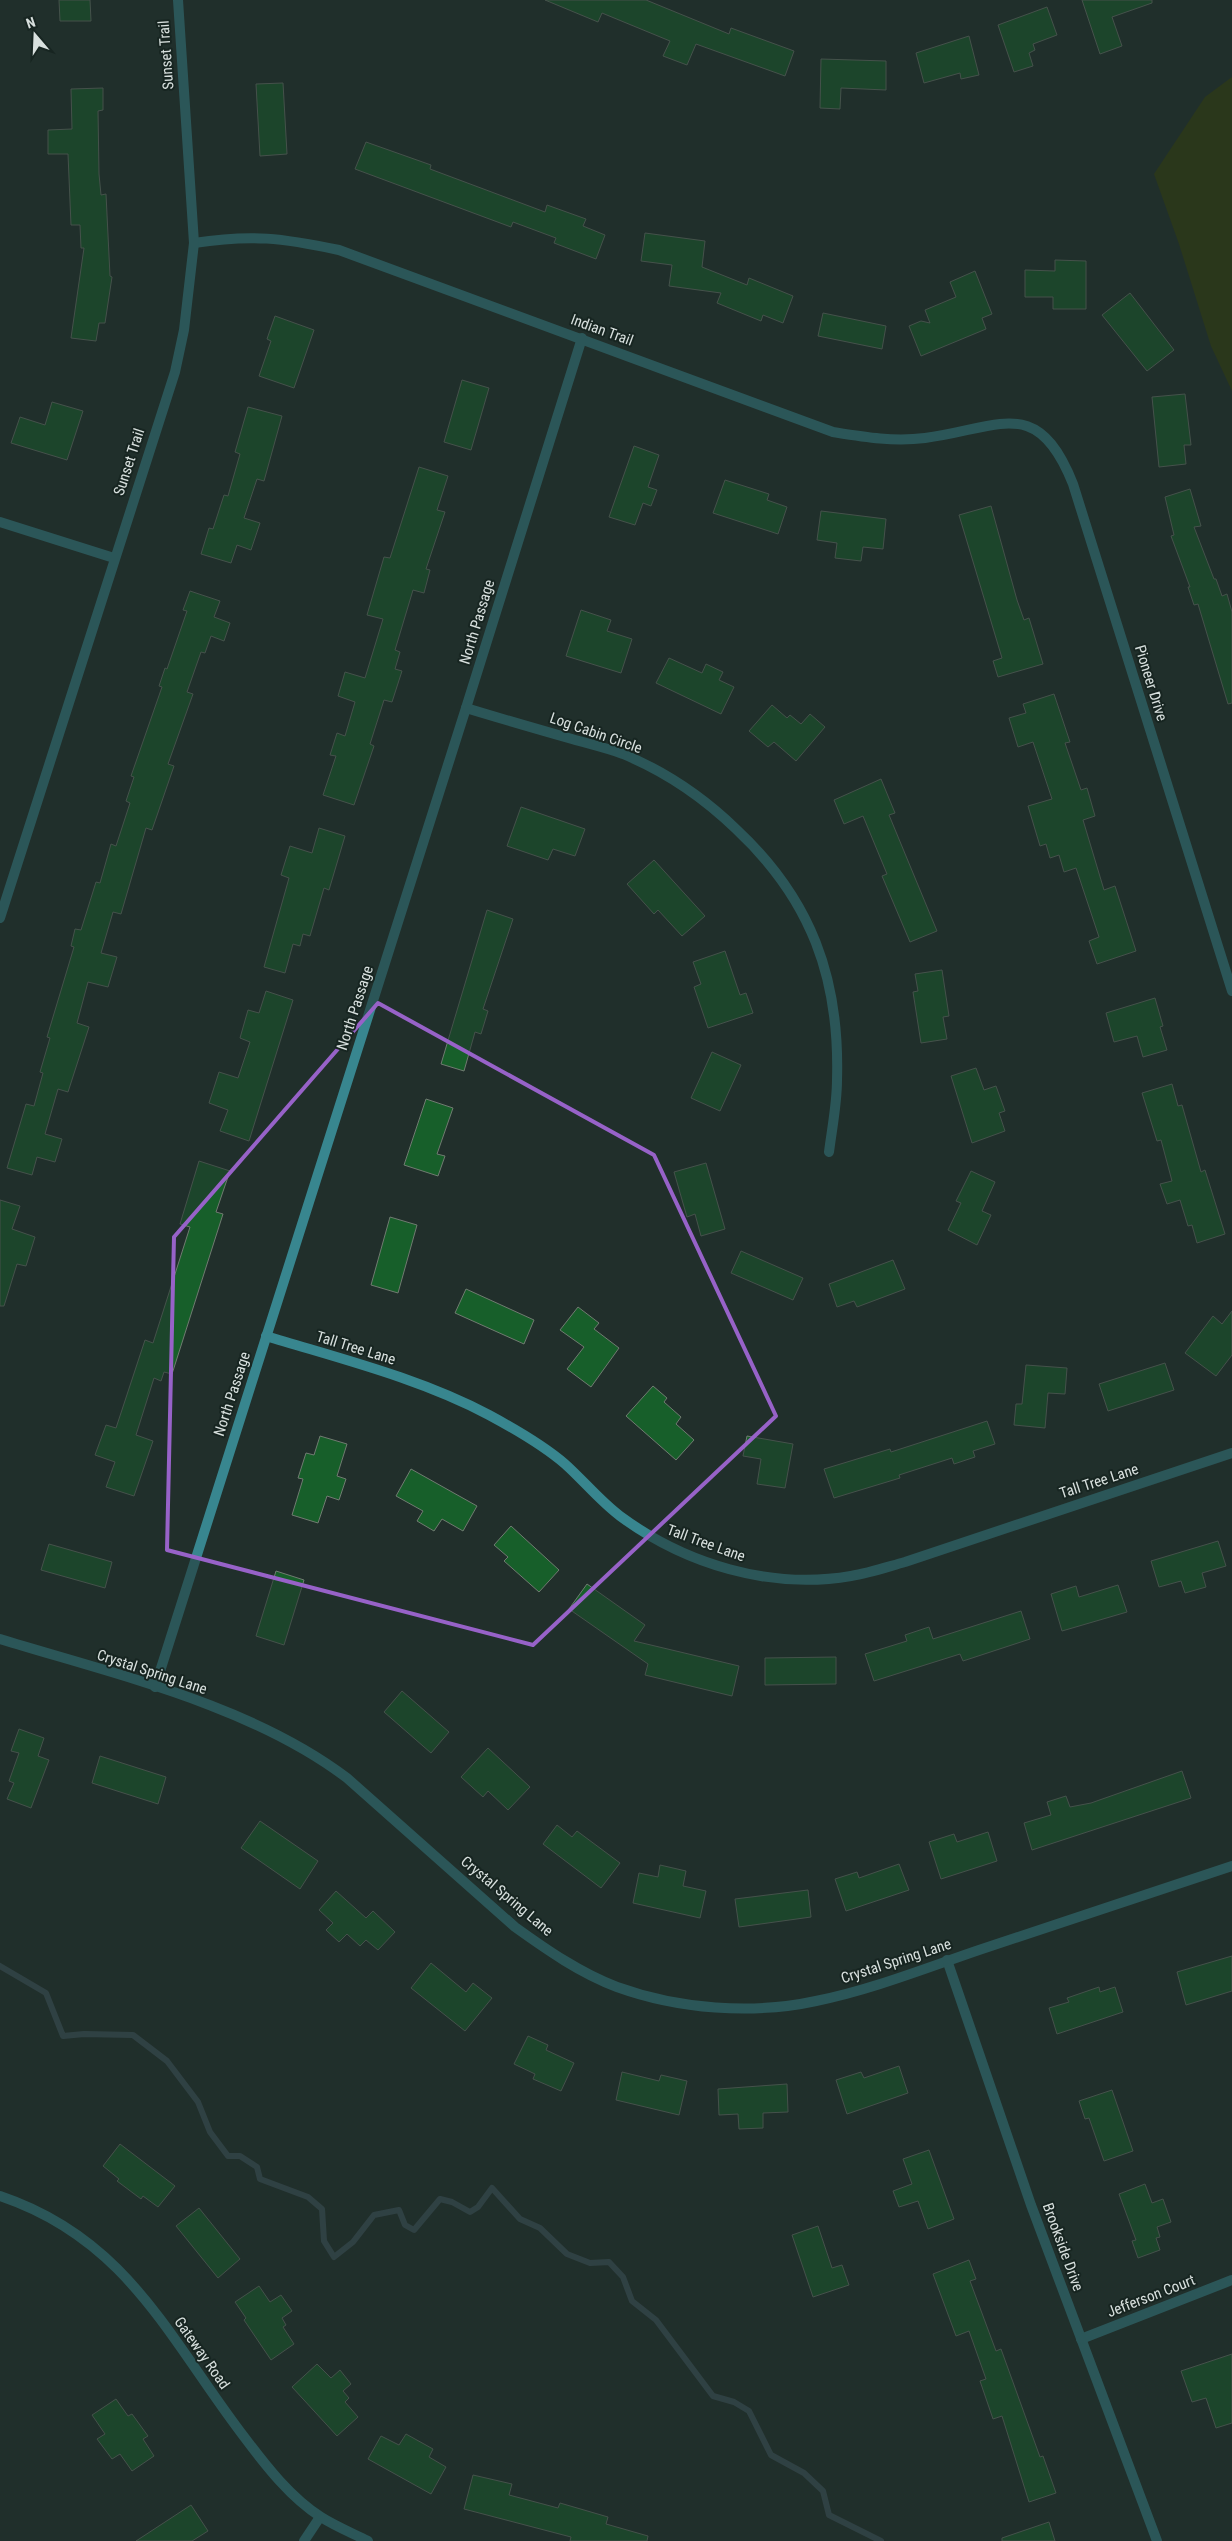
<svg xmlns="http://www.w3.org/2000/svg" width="1232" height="2541" viewBox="0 0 1232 2541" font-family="'Roboto Condensed',sans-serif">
<rect width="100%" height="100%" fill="#212f2b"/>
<!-- green -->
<polygon fill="#364007" points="1232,77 1232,391 1211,346 1179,244 1154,174 1205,97"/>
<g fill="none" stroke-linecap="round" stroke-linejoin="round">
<!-- stream -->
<polyline stroke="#425760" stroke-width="6" points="0,1966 46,1993 63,2036 84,2034 133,2035 167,2061 198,2102 210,2132 228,2156 240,2156 257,2167 260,2179 308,2197 322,2209 324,2241 334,2257 353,2242 374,2215 399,2210 405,2225 414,2230 440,2199 452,2202 470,2212 478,2207 492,2188 520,2219 540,2228 567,2254 590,2263 609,2262 623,2277 632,2301 656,2320 713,2396 734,2402 749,2411 771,2455 804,2473 823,2491 829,2515 881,2541"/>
</g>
<!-- building -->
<g fill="#175f2a" stroke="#707b71">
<polygon points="59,0 90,0 91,21 60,21"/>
<polygon points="545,0 646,0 729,34 731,28 794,51 785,76 696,44 687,65 663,56 670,41 602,13 598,22"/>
<polygon points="1082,0 1152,0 1152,3 1112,17 1122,46 1100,54"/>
<polygon points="1047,7 1057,35 1033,44 1035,50 1029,53 1033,66 1014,72 998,25"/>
<polygon points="969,36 979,75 961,79 960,73 924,83 916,53"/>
<polygon points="821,59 886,61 886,90 841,88 840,109 820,108"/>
<polygon points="283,83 287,154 260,156 256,84"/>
<polygon points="103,88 103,110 98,111 99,174 101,195 106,194 110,276 112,277 105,323 99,323 96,341 71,338 84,248 81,248 80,225 71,225 68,154 48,154 48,130 72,129 71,89"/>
<polygon points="366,142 431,165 430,169 545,212 547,205 586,219 583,226 605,235 596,259 554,243 556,238 513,222 511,227 355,169"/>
<polygon points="645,233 705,241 702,267 747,285 749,278 793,296 783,323 763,315 761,321 717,303 721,293 669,286 672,265 641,261"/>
<polygon points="1055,260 1086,261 1086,309 1053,309 1053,297 1025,297 1025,270 1055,271"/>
<polygon points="975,271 992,314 982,318 986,329 921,356 909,326 921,321 930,323 925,310 956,297 950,282"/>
<polygon points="1130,293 1174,350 1147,371 1102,315"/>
<polygon points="823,313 886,326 882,349 818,336"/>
<polygon points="275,316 314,330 294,388 259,376 271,341 267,339"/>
<polygon points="462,380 489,388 471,450 444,442"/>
<polygon points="1185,394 1191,445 1184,445 1186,464 1159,467 1152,397"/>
<polygon points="52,402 83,411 67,460 11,443 20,417 45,425"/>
<polygon points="248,407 282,416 264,481 257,479 244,518 260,523 251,550 237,545 231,563 201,554 209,528 213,529 224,495 228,496 240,454 235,452"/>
<polygon points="634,446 659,455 648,487 657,490 651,506 643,503 635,525 609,517"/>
<polygon points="419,467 448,476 437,510 445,512 426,569 430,570 424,593 413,590 395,650 400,652 395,669 402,671 392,702 384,700 370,744 374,746 354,805 323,795 336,756 330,755 337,733 345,736 355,702 338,696 345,672 365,678 383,619 367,615 384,557 390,558"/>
<polygon points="725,480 769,494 767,500 787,507 778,534 713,513"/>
<polygon points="1190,489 1201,526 1194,527 1214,579 1216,579 1222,596 1227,594 1232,612 1232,703 1228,704 1198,604 1194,605 1188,587 1190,587 1171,536 1174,535 1165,497"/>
<polygon points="991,506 1017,600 1024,620 1029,618 1043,664 998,677 993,661 1002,658 959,515"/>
<polygon points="821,511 886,519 883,549 863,547 861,561 835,558 837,543 817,540"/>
<polygon points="190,591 220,601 214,617 230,623 224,641 211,636 205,653 201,652 187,692 193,694 168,764 174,766 152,830 146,828 121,914 113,912 101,953 117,957 108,987 88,982 77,1023 89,1027 68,1092 58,1089 45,1134 62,1139 55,1162 37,1157 32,1175 7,1168 26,1104 34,1106 43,1073 40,1072 50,1038 47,1037 74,947 71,946 75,929 81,930 96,882 100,883 111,844 116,846 130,803 126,801 134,777 131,776 162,687 159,686 165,668 167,669 187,611 183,610"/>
<polygon points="581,610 611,620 607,631 632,639 621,673 566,656"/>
<polygon points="669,658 702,673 706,664 723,672 719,680 734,687 721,714 656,683"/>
<polygon points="1054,694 1070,742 1065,743 1081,790 1087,788 1095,816 1083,820 1104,890 1115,886 1136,951 1097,964 1089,941 1099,937 1076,868 1064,872 1059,855 1050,858 1046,844 1040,846 1028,806 1052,799 1033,742 1018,747 1009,718 1026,713 1023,704"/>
<polygon points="772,705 787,718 790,715 801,724 810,714 825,727 796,761 774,742 768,747 749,731"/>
<polygon points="881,779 895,813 889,815 937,931 910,942 882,876 887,874 863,816 844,824 834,800"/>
<polygon points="521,807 585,829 575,856 553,849 548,860 507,846"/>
<polygon points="319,828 345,836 329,890 324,888 310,936 303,934 300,946 293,944 285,973 264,967 289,878 281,875 290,846 312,853"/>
<polygon points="654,860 705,916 682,936 658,910 654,914 627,884"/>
<polygon points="487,910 513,919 483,1009 488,1011 481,1034 475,1032 464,1071 441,1064"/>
<polygon points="725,951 740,995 746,993 753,1013 708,1028 694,987 701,984 693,962"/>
<polygon points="942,970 949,1016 943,1017 947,1039 921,1043 913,992 918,991 915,974"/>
<polygon points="266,991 293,1000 249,1141 220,1131 228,1110 209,1103 219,1072 238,1078 250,1042 240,1038 248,1010 259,1013"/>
<polygon points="1155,998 1163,1026 1160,1027 1167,1050 1143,1057 1137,1036 1114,1042 1106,1013"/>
<polygon points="712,1052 741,1065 720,1111 691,1098"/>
<polygon points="976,1068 984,1090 996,1086 1005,1111 999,1113 1005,1131 972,1143 951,1076"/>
<polygon points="1172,1084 1178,1106 1182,1105 1201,1172 1205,1170 1225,1234 1197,1243 1192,1225 1188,1226 1180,1200 1167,1204 1160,1184 1172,1181 1161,1140 1157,1141 1142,1093"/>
<polygon points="426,1099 453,1108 437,1154 445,1156 438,1176 404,1165"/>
<polygon points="199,1161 230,1171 216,1212 223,1214 172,1374 164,1372 161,1381 154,1378 136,1435 153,1441 134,1496 106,1487 115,1462 95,1455 106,1425 116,1428 145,1340 153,1343 190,1227 180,1224"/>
<polygon points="706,1163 725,1229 701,1236 695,1214 687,1217 674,1172"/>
<polygon points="971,1171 995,1182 982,1211 991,1215 977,1245 948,1230 961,1203 956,1201"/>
<polygon points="0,1200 20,1206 12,1229 35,1237 26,1266 17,1264 4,1306 0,1306"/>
<polygon points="390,1217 417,1225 398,1293 371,1285"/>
<polygon points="741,1251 803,1278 793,1300 731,1273"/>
<polygon points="893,1260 905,1289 857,1307 854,1301 837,1307 829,1284"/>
<polygon points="466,1289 534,1320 524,1344 455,1313"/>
<polygon points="578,1307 599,1323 594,1329 619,1348 591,1387 567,1369 584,1347 560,1330"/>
<polygon points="1232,1311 1232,1355 1216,1376 1185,1353 1213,1316 1222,1324"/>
<polygon points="1165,1363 1174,1390 1108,1411 1099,1384"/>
<polygon points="1026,1365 1067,1368 1065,1394 1048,1393 1045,1428 1014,1425 1016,1404 1022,1404"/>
<polygon points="653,1386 667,1398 664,1402 681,1417 676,1424 694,1440 676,1460 626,1416"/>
<polygon points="987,1421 995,1444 973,1451 975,1457 954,1464 952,1458 899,1475 900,1478 834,1498 824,1469 890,1449 891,1452"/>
<polygon points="320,1436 347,1444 337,1476 346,1479 339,1500 327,1496 318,1523 292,1515 303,1479 298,1478 306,1453 314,1455"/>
<polygon points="747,1436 793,1444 785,1488 757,1484 761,1459 743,1456"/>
<polygon points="411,1469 477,1506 463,1531 442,1519 434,1531 417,1521 423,1511 396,1496"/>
<polygon points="511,1526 559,1570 539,1592 504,1561 508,1557 494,1545"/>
<polygon points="1218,1541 1226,1566 1202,1573 1206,1587 1185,1593 1181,1581 1159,1587 1151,1561"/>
<polygon points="49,1544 112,1562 105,1588 41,1570"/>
<polygon points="276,1571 304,1580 284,1645 256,1636"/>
<polygon points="587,1584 645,1625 634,1641 739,1666 732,1696 645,1675 648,1664 569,1609"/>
<polygon points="1118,1585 1127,1612 1062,1631 1051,1594 1076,1586 1079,1597"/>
<polygon points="1021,1611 1030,1639 963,1661 960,1654 874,1681 865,1654 907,1641 905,1635 929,1627 933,1639"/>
<polygon points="836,1657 836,1684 765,1685 765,1658"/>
<polygon points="402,1691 449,1732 431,1753 384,1712"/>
<polygon points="19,1729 44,1738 38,1756 49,1760 31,1808 7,1799 14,1783 9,1781 19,1753 11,1751"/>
<polygon points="488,1748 530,1787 508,1810 488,1791 483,1797 461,1777"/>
<polygon points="100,1756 166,1777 158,1804 92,1783"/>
<polygon points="1182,1771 1191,1798 1032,1850 1024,1823 1051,1815 1047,1802 1066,1796 1070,1807 1091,1803"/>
<polygon points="260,1821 318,1861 300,1889 241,1848"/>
<polygon points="557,1825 572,1837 577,1831 620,1863 601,1888 543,1844"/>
<polygon points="988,1832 997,1861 941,1879 929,1842 954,1834 957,1842"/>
<polygon points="899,1864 909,1890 846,1911 835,1879 857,1872 859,1878"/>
<polygon points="660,1865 686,1871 683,1886 706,1891 700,1918 633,1903 639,1873 658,1877"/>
<polygon points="808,1890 811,1917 739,1927 735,1899"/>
<polygon points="336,1891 366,1918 373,1911 395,1932 378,1950 366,1940 360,1946 347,1934 339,1942 326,1930 333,1923 319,1910"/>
<polygon points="1232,1956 1232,1991 1186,2005 1177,1972"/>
<polygon points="431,1963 466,1992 473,1983 492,1998 465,2031 411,1988"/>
<polygon points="1099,1987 1100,1992 1115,1987 1123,2012 1057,2034 1049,2008 1069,2002 1067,1998"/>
<polygon points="528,2036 548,2045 546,2050 574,2063 561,2091 533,2079 535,2074 514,2064"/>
<polygon points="899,2066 908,2093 847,2114 836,2080 861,2072 864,2078"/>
<polygon points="622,2072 659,2081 661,2075 687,2081 679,2115 616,2100"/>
<polygon points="787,2084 788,2112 763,2113 763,2128 739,2129 738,2114 719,2115 718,2089"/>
<polygon points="1112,2090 1133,2151 1104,2161 1089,2118 1085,2119 1079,2101"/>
<polygon points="120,2144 175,2186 158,2207 143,2196 141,2199 117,2181 119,2179 103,2166"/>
<polygon points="929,2150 954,2219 928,2229 918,2201 899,2207 893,2191 912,2184 903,2159"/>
<polygon points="1145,2184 1152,2203 1163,2199 1171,2222 1157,2227 1160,2237 1156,2238 1160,2250 1138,2258 1132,2241 1136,2240 1119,2194"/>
<polygon points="199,2208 240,2259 218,2278 176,2226"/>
<polygon points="818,2226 832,2268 842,2265 849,2285 813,2297 792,2235"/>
<polygon points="969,2260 976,2279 970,2281 996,2351 1001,2349 1040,2457 1043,2456 1056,2493 1029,2502 1002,2416 993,2419 980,2381 986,2379 969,2331 956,2336 933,2274"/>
<polygon points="259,2286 270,2302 281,2295 292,2311 282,2318 286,2325 283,2327 294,2344 271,2360 244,2320 246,2318 235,2302"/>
<polygon points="1232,2354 1232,2423 1216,2428 1206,2398 1192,2402 1181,2371"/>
<polygon points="317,2364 331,2378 340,2370 351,2384 343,2391 349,2398 345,2402 358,2417 337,2436 292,2387"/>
<polygon points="116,2399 128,2416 132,2414 148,2436 143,2439 154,2456 132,2471 120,2454 112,2459 97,2439 105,2434 92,2415"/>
<polygon points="406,2434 433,2449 429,2457 446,2467 431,2494 368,2459 381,2436 399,2445"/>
<polygon points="473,2475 512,2484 509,2495 558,2508 560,2503 608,2517 606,2524 648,2536 647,2541 570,2541 571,2537 464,2509"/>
<polygon points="191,2505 208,2531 192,2541 136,2541"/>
<polygon points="1049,2522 1055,2541 1002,2541 1002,2538"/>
</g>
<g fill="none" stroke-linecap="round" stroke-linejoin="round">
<!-- minor -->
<g stroke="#38868f" stroke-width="10">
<path d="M194 243C252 234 282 238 339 250L833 432C864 437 893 442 925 438 998 429 1037 393 1073 484L1232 991"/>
<polyline points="0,522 114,558"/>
<path d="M466 708C502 719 537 729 572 739 589 744 607 748 623 754 664 771 704 798 736 829 811 899 840 978 837 1080 837 1104 832 1128 829 1152"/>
<polyline points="0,918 175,372 184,330 194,243 178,0"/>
<path d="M266 1336C341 1359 419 1378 489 1415 515 1429 543 1445 565 1464 584 1481 600 1501 620 1516 685 1564 770 1590 851 1576 869 1573 887 1567 905 1562L1232 1453"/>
<path d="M0 1639C114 1674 251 1705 347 1778L515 1927C547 1950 580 1973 617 1987 678 2009 752 2015 816 2001 871 1990 926 1968 979 1950 1063 1922 1148 1894 1232 1866"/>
<polyline points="155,1687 466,708 582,338"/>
<polyline points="947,1960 1031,2205 1157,2541"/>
<path d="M0 2196C128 2239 169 2339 245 2438 266 2466 291 2498 321 2517 335 2526 352 2533 368 2541"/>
<polyline points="1081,2339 1232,2280"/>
<polyline points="304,2541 320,2517"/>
</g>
</g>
<!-- marked area -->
<path d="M0 0H1232V2541H0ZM378 1003 654 1155 776 1416 533 1645 167 1550 174 1237Z" fill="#212f2b" fill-opacity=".55" fill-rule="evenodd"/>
<path fill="none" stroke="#9762c8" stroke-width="4" stroke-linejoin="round" d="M378 1003 654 1155 776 1416 533 1645 167 1550 174 1237Z"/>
<g text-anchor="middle" stroke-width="4" stroke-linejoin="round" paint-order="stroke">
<!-- street labels -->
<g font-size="15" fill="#d8e0de" stroke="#172521">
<text transform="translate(166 55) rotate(-94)" y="5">Sunset Trail</text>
<text transform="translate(602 330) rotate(20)" y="5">Indian Trail</text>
<text transform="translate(129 462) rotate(-72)" y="5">Sunset Trail</text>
<text transform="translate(477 622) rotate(-73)" y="5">North Passage</text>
<text transform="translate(1151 683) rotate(73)" y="5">Pioneer Drive</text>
<text transform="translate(596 733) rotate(19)" y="5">Log Cabin Circle</text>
<text transform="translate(355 1008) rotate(-72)" y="5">North Passage</text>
<text transform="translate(356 1348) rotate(17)" y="5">Tall Tree Lane</text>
<text transform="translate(232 1394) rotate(-72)" y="5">North Passage</text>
<text transform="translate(1099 1481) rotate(-18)" y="5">Tall Tree Lane</text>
<text transform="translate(706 1543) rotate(20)" y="5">Tall Tree Lane</text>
<text transform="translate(152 1672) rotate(18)" y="5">Crystal Spring Lane</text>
<text transform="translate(507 1896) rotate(40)" y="5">Crystal Spring Lane</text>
<text transform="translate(896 1961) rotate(-18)" y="5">Crystal Spring Lane</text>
<text transform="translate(1063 2247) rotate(70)" y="5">Brookside Drive</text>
<text transform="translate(1151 2296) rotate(-21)" y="5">Jefferson Court</text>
<text transform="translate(202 2353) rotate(55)" y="5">Gateway Road</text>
</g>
</g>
<!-- north arrow -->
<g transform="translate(35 35) rotate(341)" stroke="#172521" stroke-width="4" paint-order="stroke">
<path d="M0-4L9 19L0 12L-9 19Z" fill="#d8e0de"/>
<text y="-8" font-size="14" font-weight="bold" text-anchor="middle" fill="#d8e0de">N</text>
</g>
</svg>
